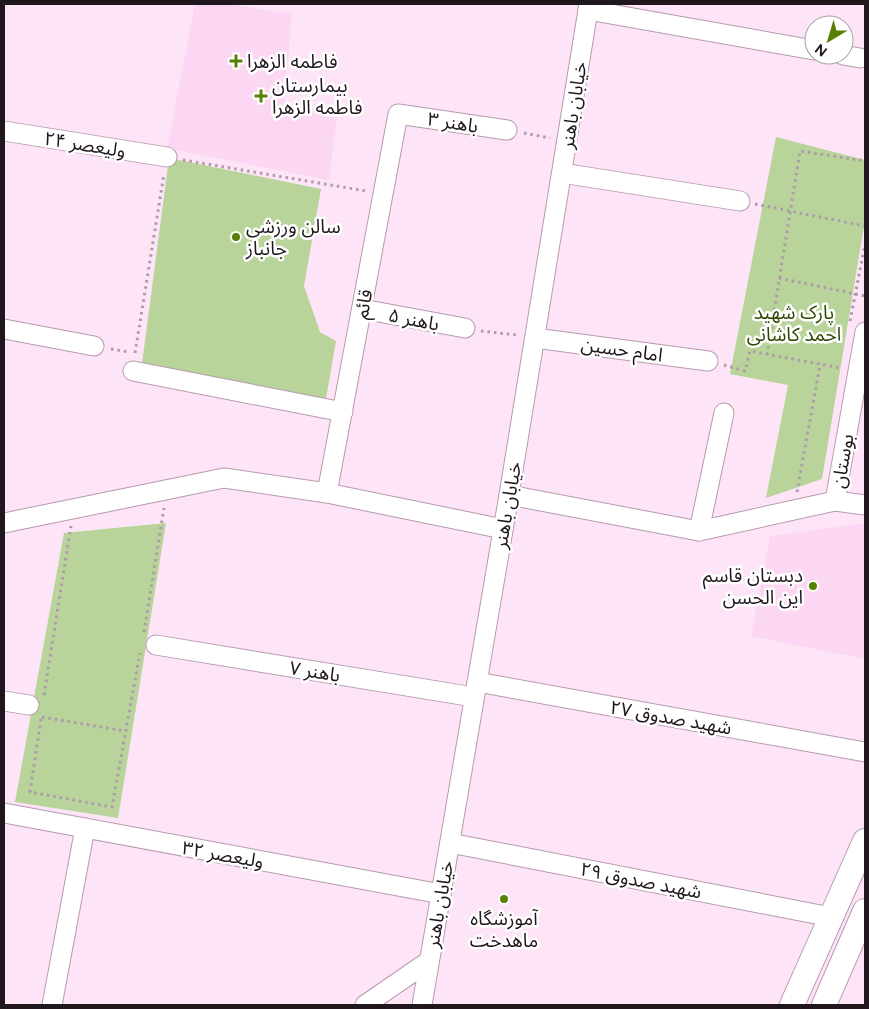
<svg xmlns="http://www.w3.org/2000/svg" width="869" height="1009" viewBox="0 0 869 1009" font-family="Figtree,'Noto Sans Arabic',sans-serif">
<rect width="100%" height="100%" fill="#fde4f6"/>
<!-- built -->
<g fill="#fcd7f3">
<polygon points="195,4 228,4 292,14 284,107 337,116 329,180 167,148"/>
<polygon points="860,524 865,525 865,659 751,636 770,536"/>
</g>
<!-- green -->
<g fill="#b8d49a">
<polygon points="776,137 865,160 865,220 822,479 766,498 788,385 730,374"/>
<polygon points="169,158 321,189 304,286 320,332 336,341 326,399 142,364"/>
<polygon points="166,523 118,818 15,802 64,533"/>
</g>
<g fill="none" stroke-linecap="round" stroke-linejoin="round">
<defs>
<g id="minor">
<polyline points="588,10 814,50"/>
<polyline points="843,55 860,58"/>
<polyline points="4,131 167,157"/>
<polyline points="562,173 740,201"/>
<polyline points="362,309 465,328"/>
<polyline points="4,329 94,346"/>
<polyline points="535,338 708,361"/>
<polyline points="133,371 343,412"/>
<polyline points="327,493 398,114 507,130"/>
<polyline points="509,495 699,531 835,501 865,505"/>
<polyline points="835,501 865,332"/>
<polyline points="4,523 224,478 327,493 503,529"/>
<polyline points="699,531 724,413"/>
<polyline points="156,645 474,697"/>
<polyline points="477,682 865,752"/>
<polyline points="4,701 29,705"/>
<polyline points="4,813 441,894"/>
<polyline points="450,843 831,917"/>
<polyline points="52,1005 85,828"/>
<polyline points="365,1005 429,961"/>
<polyline points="422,1005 509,495 589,4"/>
</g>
<g id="tertiary">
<polyline points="792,1005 865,841"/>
<polyline points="824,1005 865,911"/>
</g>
</defs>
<!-- minor casing -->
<use href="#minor" stroke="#b79bb0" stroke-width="21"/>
<!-- tertiary casing -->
<use href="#tertiary" stroke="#b79bb0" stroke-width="26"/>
<!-- path -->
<g stroke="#ae9aa9" stroke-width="3" stroke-dasharray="2.5 4" stroke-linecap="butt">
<polyline points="524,133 550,138"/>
<polyline points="183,160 366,191"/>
<polyline points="755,204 865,226"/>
<polyline points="779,278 865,296"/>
<polyline points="850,321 865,244"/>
<polyline points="481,331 517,335"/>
<polyline points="111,349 129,352"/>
<polyline points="135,353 164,174"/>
<polyline points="767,355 800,151 865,161"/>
<polyline points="724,365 745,371 750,351 840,368"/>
<polyline points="797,492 820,365"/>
<polyline points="144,632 164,508"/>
<polyline points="44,695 71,526"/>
<polyline points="42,717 125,731"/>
<polyline points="41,719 30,792 112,807 140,653"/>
</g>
<!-- minor -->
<use href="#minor" stroke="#fff" stroke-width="19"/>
<!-- tertiary -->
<use href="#tertiary" stroke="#fff" stroke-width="24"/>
</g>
<!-- markers -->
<g fill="#578004" stroke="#fff" stroke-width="2">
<path d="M233.5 53.5h5v5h5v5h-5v5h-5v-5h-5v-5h5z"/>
<path d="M258.5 88.5h5v5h5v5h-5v5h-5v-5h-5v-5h5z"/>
<circle cx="236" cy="237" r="5"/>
<circle cx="813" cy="586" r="5"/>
<circle cx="504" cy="899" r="5"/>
</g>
<g text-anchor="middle" stroke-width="5" stroke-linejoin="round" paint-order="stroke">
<!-- poi labels -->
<g font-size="19" fill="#20161e" stroke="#fff" text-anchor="start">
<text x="247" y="68">فاطمه الزهرا</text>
<text x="272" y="92">بيمارستان<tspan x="272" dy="22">فاطمه الزهرا</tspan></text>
<text x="246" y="233">سالن ورزشی<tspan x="246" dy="22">جانباز</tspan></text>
<text x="803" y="582" text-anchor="end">دبستان قاسم<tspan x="803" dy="22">این الحسن</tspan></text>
<text x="504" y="925" text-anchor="middle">آموزشگاه<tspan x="504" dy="22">ماهدخت</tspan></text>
</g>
<!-- street labels -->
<g font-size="19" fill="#20161e" stroke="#fff">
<text transform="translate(573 105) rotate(-81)" y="7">خیابان باهنر</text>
<text transform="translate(453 122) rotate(9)" y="7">باهنر ۳</text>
<text transform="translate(85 144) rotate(9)" y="7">ولیعصر ۲۴</text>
<text transform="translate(363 304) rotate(-80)" y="7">قائم</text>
<text transform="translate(414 319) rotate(11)" y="7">باهنر ۵</text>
<text transform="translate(622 349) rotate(8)" y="7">امام حسین</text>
<text transform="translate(842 461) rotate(-80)" y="7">بوستان</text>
<text transform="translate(507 505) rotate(-80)" y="7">خیابان باهنر</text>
<text transform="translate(315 671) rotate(9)" y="7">باهنر ۷</text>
<text transform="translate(671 717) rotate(10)" y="7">شهید صدوق ۲۷</text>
<text transform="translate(223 854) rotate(10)" y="7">ولیعصر ۳۲</text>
<text transform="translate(641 880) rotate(11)" y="7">شهید صدوق ۲۹</text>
<text transform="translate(439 904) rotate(-80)" y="7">خیابان باهنر</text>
</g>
<!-- park labels -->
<g font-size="19" fill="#2e4800" stroke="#fff">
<text x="794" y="319">پارک شهید<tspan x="794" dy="22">احمد کاشانی</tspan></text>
</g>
</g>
<!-- border -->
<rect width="869" height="1009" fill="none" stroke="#20161e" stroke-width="10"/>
<!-- north arrow -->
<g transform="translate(829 40) rotate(218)"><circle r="24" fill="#ffffff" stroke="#a6a2a5"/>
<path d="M0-4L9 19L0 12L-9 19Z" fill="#578004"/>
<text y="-8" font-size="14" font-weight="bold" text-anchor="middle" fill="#20161e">N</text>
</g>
</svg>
